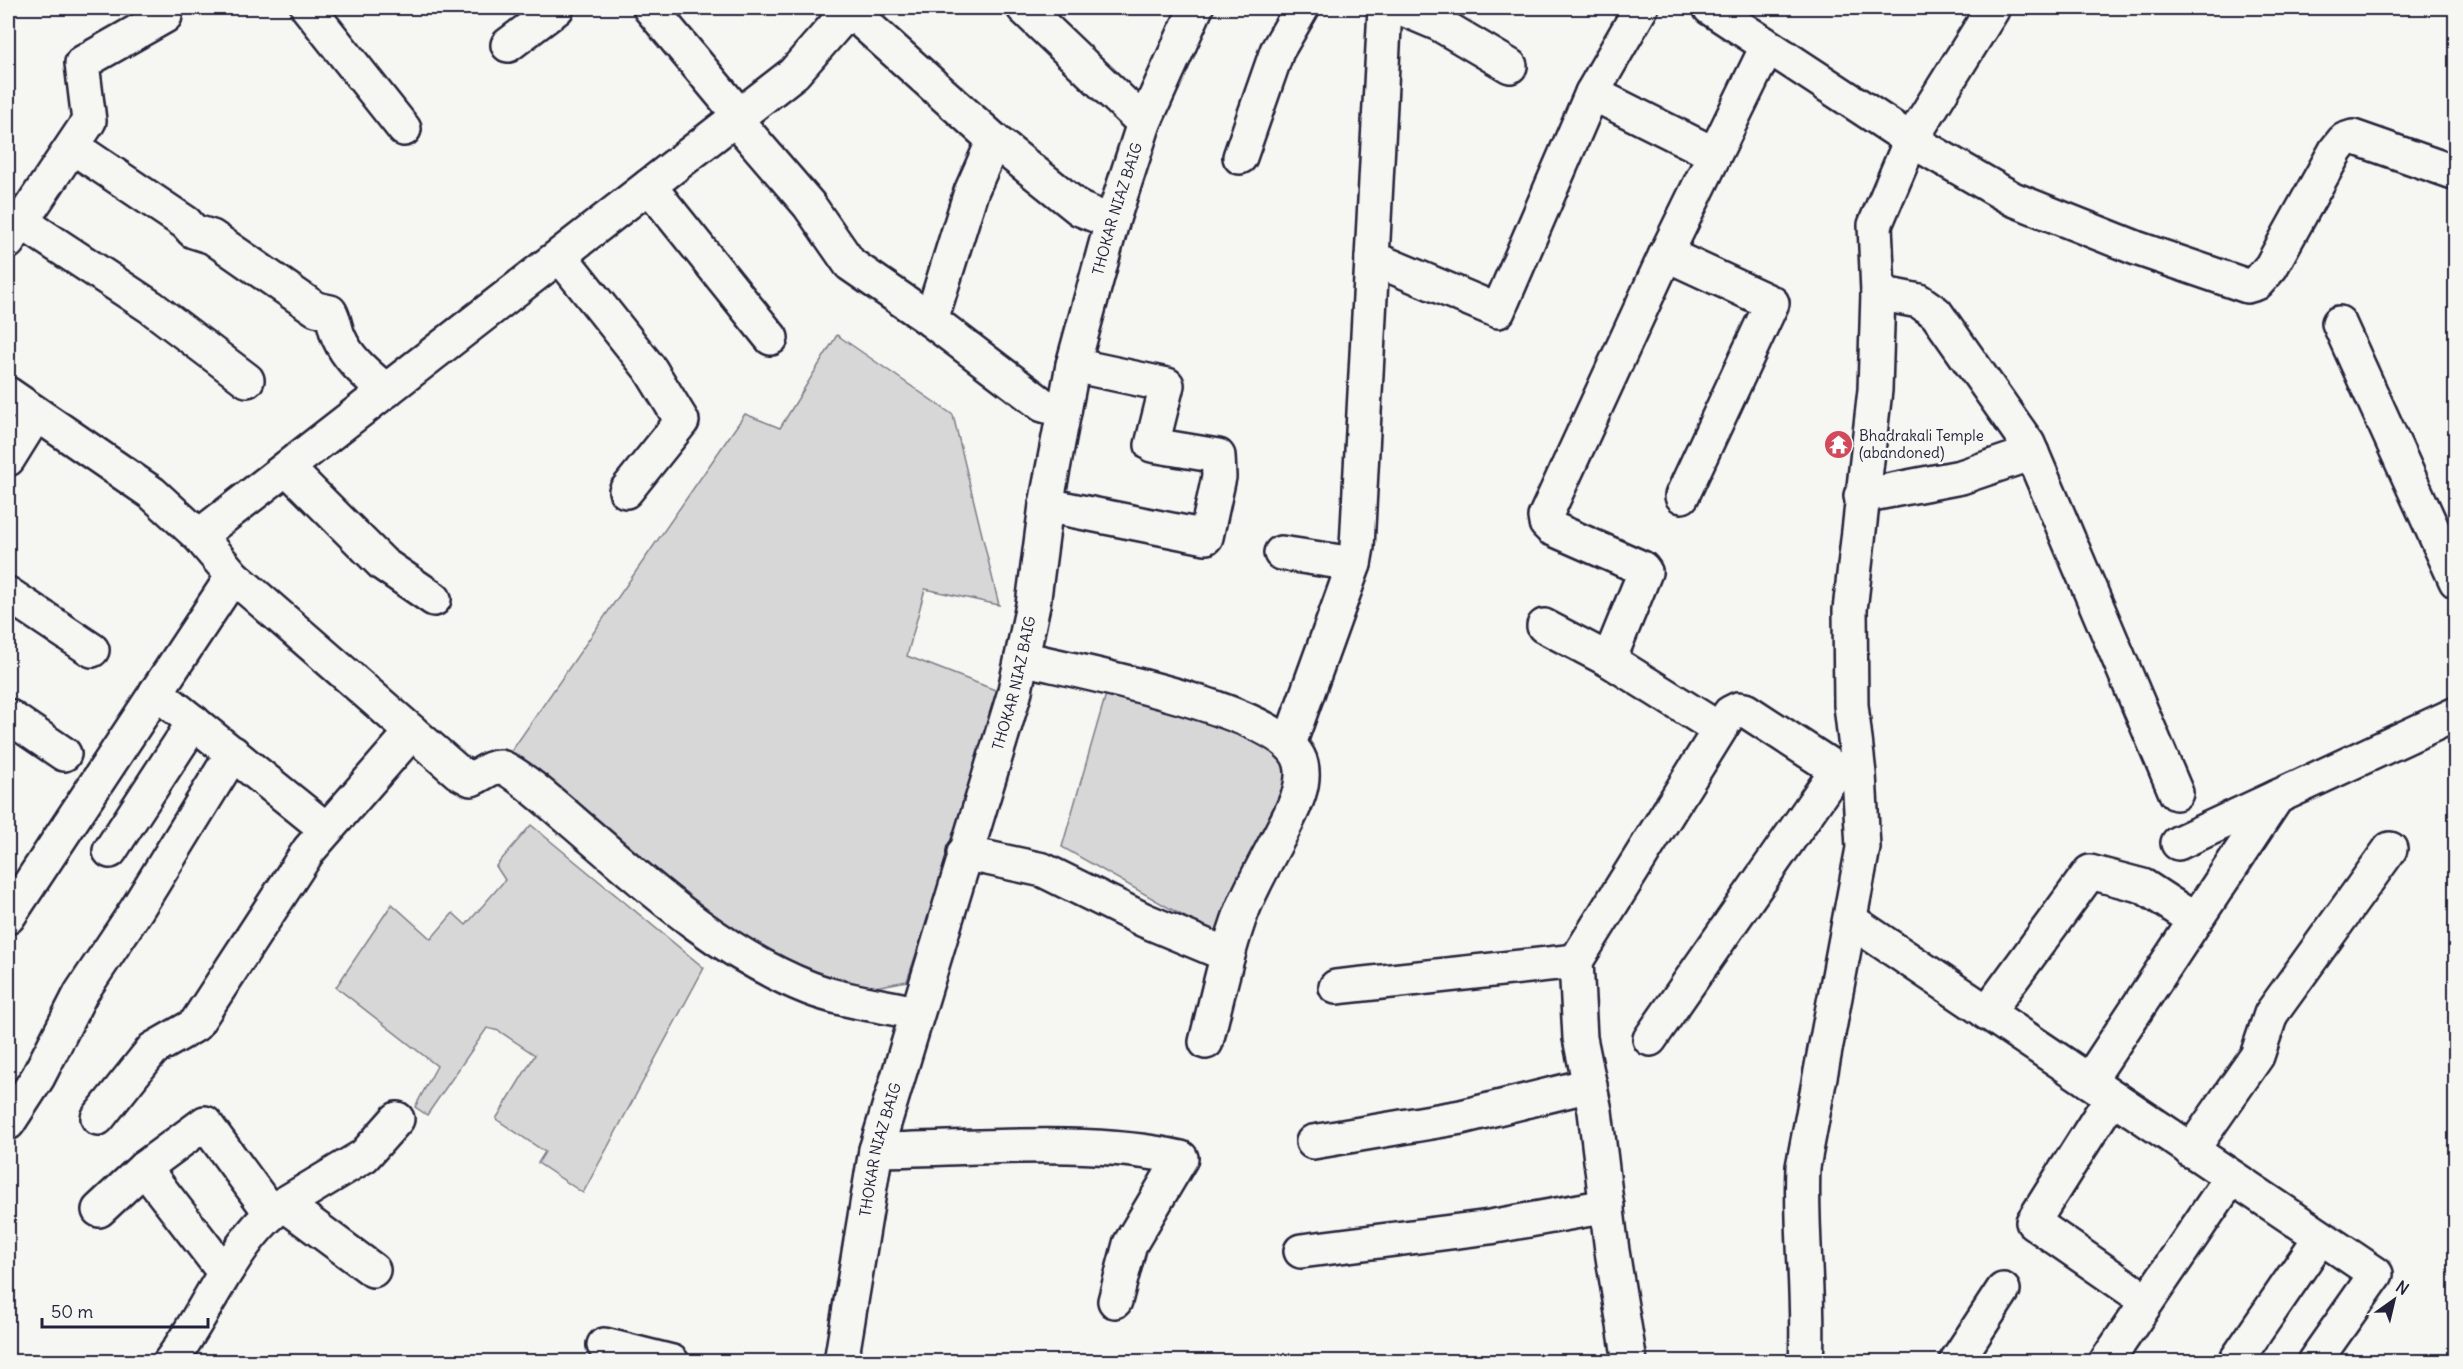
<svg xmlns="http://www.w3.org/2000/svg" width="2463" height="1369" viewBox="0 0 2463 1369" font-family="Delius,sans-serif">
<rect width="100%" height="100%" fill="#f6f6f2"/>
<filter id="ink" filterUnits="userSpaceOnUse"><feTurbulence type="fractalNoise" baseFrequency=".0167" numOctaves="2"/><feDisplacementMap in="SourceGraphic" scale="12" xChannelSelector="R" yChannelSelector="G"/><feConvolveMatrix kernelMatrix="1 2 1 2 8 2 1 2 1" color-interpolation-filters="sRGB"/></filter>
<g filter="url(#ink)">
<!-- green -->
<g fill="#d7d7d7" stroke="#7c7c89" stroke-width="1.5">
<polygon points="837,335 953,415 999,605 925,589 907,656 1003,693 907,981 859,990 751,947 508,756 745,414 780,428"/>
<polygon points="1108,687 1250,731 1296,768 1220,937 1062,847"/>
<polygon points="531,825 704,968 583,1193 538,1163 545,1152 496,1119 535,1055 499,1031 487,1028 427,1115 415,1107 437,1066 336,987 392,904 431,939 453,913 466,925 505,880 496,866"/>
</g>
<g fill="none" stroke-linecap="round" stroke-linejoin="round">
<defs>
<g id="minor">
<polyline points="308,8 404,129"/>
<polyline points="650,8 740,116"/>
<polyline points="847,8 994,140 1080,209 1112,222"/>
<polyline points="1024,8 1144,123"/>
<polyline points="1401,8 1439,24 1510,66"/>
<polyline points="1710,8 1911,140 2013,199 2136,248 2247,286 2257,283 2271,267 2336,150 2344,140 2353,137 2456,173"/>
<polyline points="508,45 557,8"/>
<polyline points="1592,93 1641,8"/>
<polyline points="735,119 809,205 850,264 931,320 971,192 994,140"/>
<path d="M73 147 186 223 193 231 212 237 316 309 330 312C335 321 335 330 339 338 349 361 368 375 386 391"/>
<polyline points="1240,157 1277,51 1302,8"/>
<polyline points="649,186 771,338"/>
<polyline points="22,222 151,307 247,380"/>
<polyline points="8,242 89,121 82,63 165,16 166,8"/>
<polyline points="1666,254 1772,303 1682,496"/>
<polyline points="560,256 650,369 682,421 626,491"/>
<polyline points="1372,258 1498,311 1592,93 1714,154"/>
<polyline points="1878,293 1919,301 1936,313 2028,444 2176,793"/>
<polyline points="931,320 1043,405 1064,411"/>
<polyline points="2339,323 2456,581"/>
<path d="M8 394 152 493 199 536 233 576 458 772 471 779C480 776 491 766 500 767 515 769 577 826 593 839 660 897 726 955 809 988 842 1001 881 1005 916 1013"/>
<polyline points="8,459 36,414"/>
<polyline points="287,468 383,564 434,599"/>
<polyline points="1861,496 1961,477 2032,453"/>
<polyline points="1046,505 1206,537 1219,477 1218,456 1152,445 1167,385 1073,365"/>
<polyline points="199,536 794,73 851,8"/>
<polyline points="1281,553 1354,564"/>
<polyline points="8,594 92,650"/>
<polyline points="1544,626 1609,660 1719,729"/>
<path d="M1022 658C1074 671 1290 710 1301 764 1306 785 1294 807 1285 825 1271 853 1254 881 1242 911 1226 953 1217 999 1206 1042"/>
<polyline points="1609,660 1645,572 1642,568 1551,528 1546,523 1545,517 1666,254 1767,47"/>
<polyline points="156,692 326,829"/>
<polyline points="8,716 64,754"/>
<polyline points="1289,744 1354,564 1357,547 1385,8"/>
<polyline points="2178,843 2456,714"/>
<polyline points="110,851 194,722"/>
<polyline points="964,853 1043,870 1144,920 1228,955"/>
<polyline points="8,917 233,576"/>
<polyline points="1850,920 2376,1274 2314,1362"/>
<polyline points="1336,987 1576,961"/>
<polyline points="1987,1013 2090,872 2143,886 2195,920"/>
<polyline points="1650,1039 1837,770 1858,773"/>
<polyline points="2089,1081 2277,797"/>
<polyline points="2112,1097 2033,1222 2147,1301"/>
<polyline points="98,1118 153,1049 195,1025 309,850 412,732"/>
<polyline points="8,1123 38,1077 81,993 137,909 233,753"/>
<polyline points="1313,1142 1461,1117 1590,1085"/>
<path d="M876 1150C970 1149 1090 1137 1181 1158L1130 1244 1115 1301"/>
<polyline points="2191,1151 2257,1056 2271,1014 2390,849"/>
<polyline points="144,1168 218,1264 228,1268"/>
<polyline points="284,1204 364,1156 397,1119"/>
<polyline points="99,1210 144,1168 205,1123 271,1213"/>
<polyline points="1301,1251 1490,1227 1607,1206"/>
<polyline points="604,1345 672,1362"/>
<path d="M170 1362C205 1316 237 1234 284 1204L373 1270"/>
<path id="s1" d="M841 1362 876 1150 1014 695 1033 605 1046 505 1073 365 1112 222 1144 123 1196 8"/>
<polyline points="1630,1362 1612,1251 1595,1111 1580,1038 1576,961 1730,713 1738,709 1745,710 1837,770"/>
<path d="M1806 1362C1810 1296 1800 1232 1803 1167L1863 848 1859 774 1851 705 1850 610 1875 390 1878 293 1875 225 1911 140 1992 10"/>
<polyline points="1956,1362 2003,1290"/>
<polyline points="2106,1362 2231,1178"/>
<polyline points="2235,1362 2320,1238"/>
</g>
</defs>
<!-- minor casing -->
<use href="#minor" stroke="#22223b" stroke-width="38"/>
<!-- minor -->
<use href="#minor" stroke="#f6f6f2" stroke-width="33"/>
</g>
</g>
<!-- icons -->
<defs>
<symbol id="temple-disc" viewBox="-11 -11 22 22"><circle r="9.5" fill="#d1495b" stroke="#f6f6f2"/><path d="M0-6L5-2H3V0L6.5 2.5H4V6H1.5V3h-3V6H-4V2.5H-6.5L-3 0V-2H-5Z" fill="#fff"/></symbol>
</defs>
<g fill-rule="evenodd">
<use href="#temple-disc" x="1822" y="428" width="33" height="33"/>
</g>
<g text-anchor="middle" stroke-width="4.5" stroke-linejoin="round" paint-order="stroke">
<!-- street labels -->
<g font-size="15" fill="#22223b" stroke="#f6f6f2">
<text dy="5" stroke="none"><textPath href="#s1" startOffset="1188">THOKAR NIAZ BAIG</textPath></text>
<text dy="5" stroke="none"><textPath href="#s1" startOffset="702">THOKAR NIAZ BAIG</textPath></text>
<text dy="5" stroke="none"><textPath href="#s1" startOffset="216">THOKAR NIAZ BAIG</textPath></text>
</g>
<!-- poi labels -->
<g font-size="15" fill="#22223b" stroke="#f6f6f2" text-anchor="start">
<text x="1859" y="441">Bhadrakali Temple<tspan x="1859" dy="17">(abandoned)</tspan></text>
</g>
</g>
<!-- margin -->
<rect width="2463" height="1369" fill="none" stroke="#f6f6f2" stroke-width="30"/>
<rect x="15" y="15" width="2433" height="1339" fill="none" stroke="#22223b" stroke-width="2" filter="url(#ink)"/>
<!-- north arrow -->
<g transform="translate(2394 1300) rotate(34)" stroke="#f6f6f2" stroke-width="4.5" paint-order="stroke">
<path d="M0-4.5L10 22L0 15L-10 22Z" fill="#22223b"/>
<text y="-9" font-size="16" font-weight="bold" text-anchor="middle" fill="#22223b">N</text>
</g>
<!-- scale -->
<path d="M42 1318v9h166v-9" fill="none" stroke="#22223b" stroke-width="3"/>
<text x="51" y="1318" font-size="18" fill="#22223b" stroke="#f6f6f2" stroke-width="4.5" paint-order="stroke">50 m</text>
</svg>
